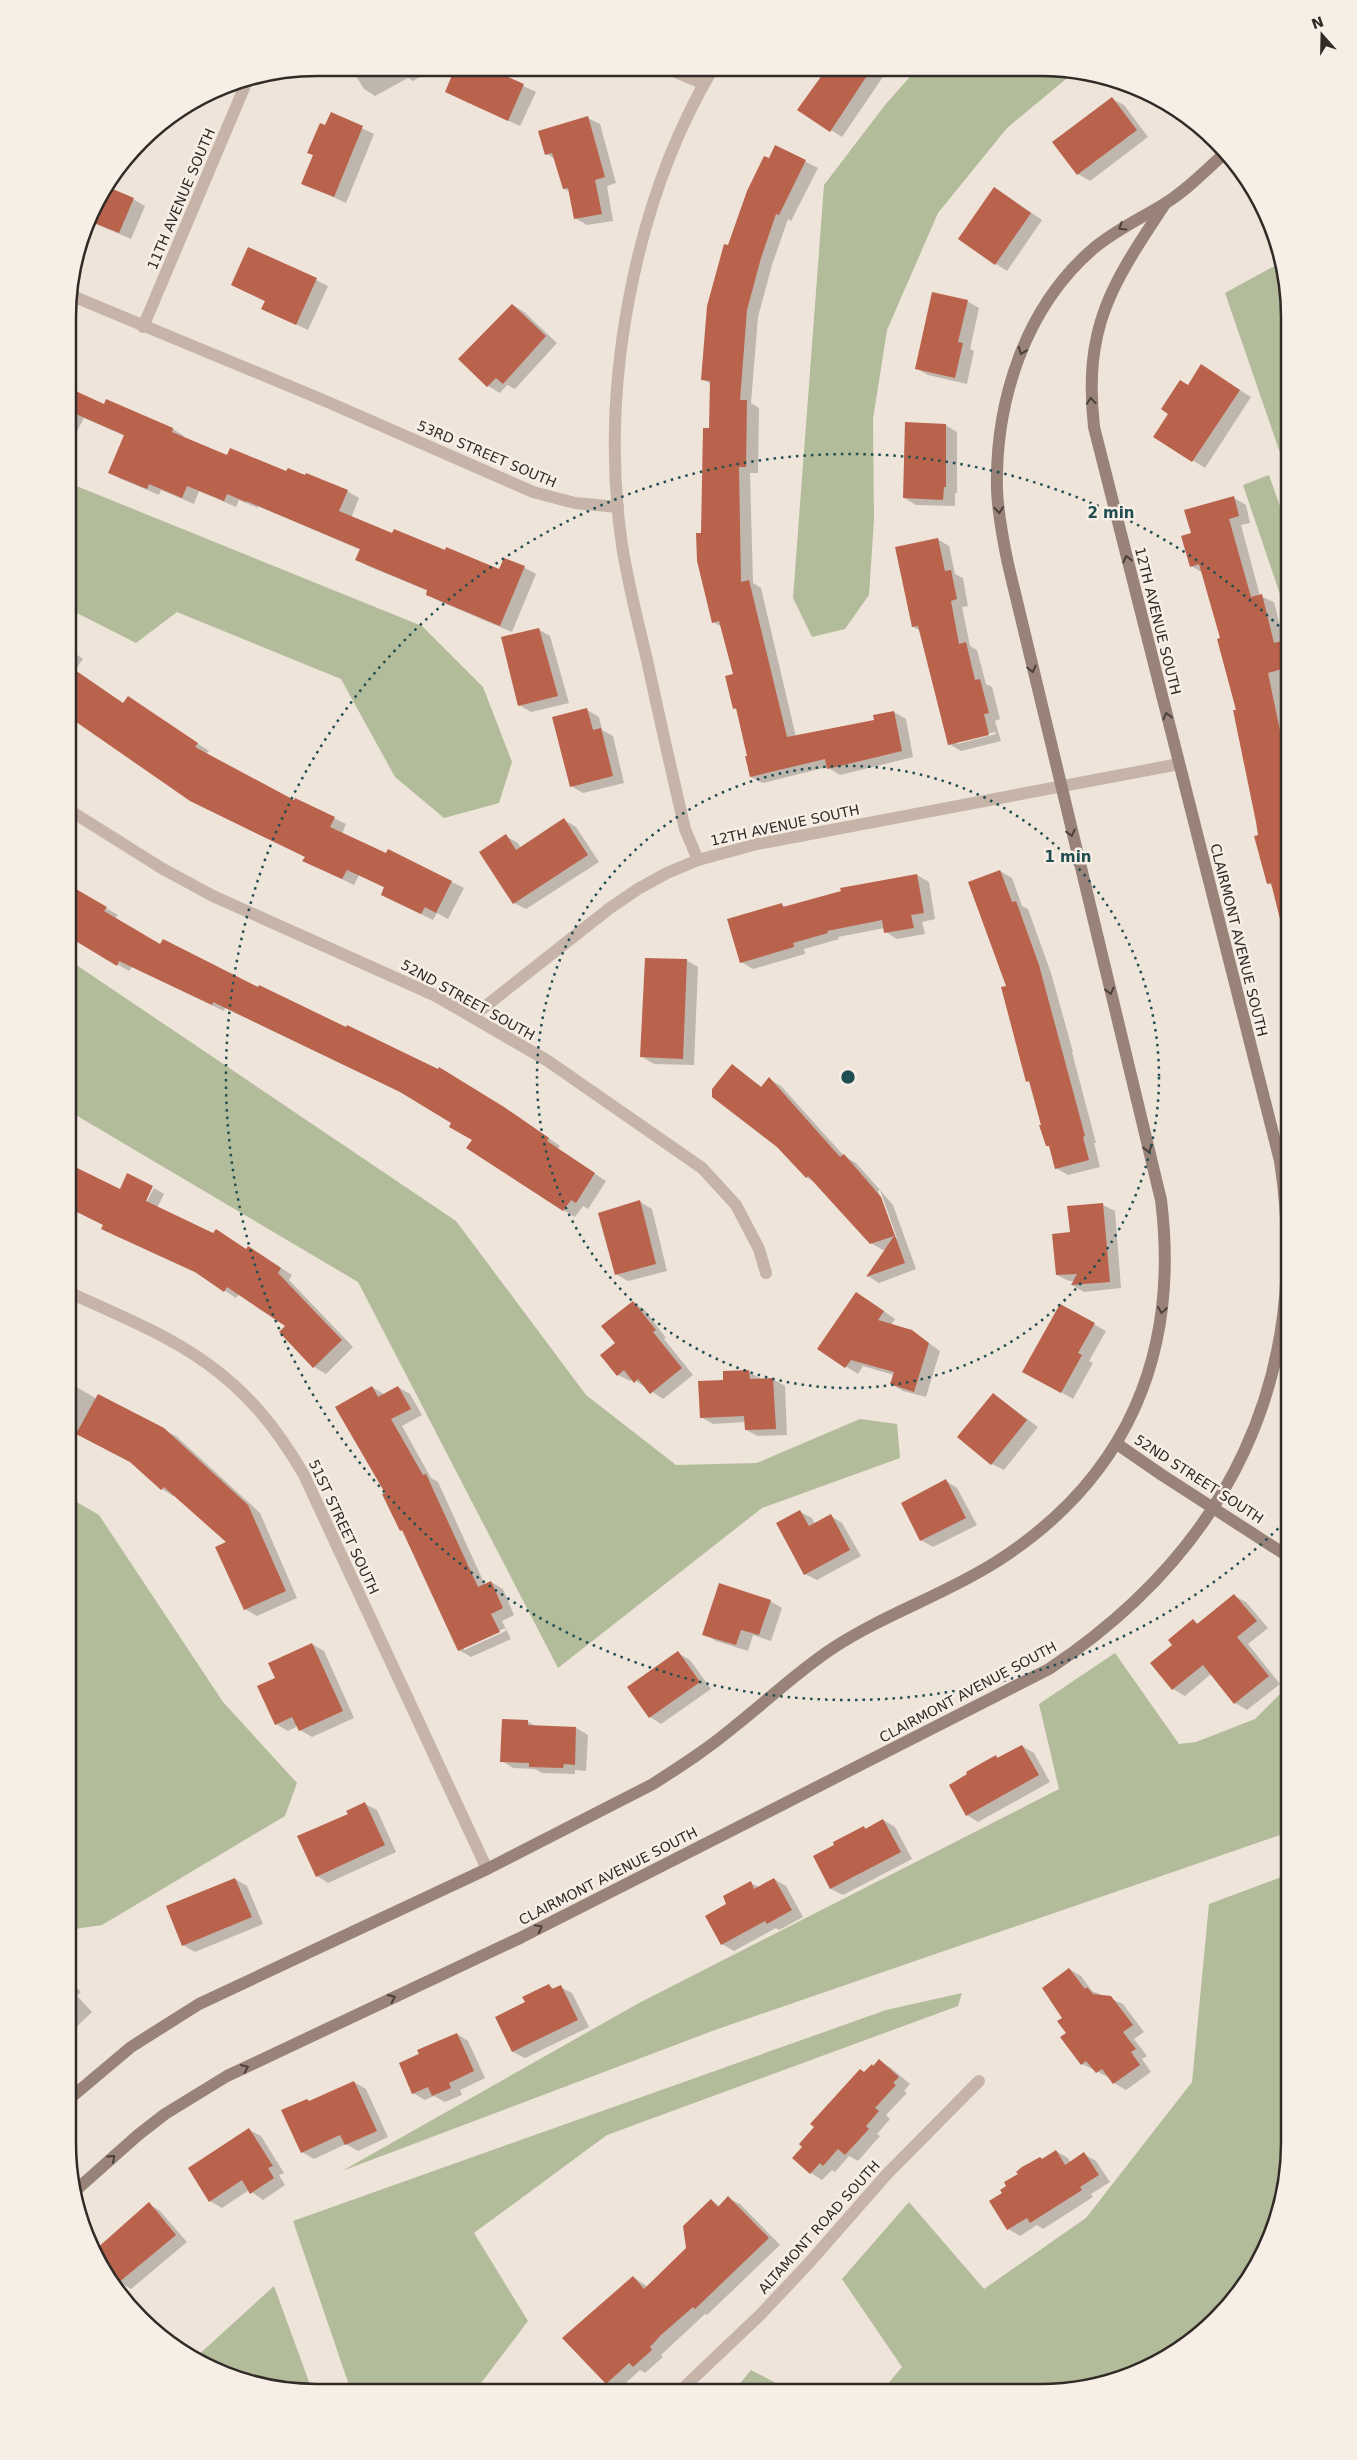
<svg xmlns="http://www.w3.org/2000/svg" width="1357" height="2460" viewBox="0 0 1357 2460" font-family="'DejaVu Sans',sans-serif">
<rect width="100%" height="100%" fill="#efe4da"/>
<!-- green -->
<g fill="#b2bc9b">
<polygon points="915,71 1066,72 1066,79 1007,128 938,213 887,330 873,419 874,520 869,595 845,629 812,637 793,598 824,185 885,105"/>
<polygon points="1280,263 1289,317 1289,479 1225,293"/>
<polygon points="1269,475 1289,532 1289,621 1243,485"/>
<polygon points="69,483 422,626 483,687 512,762 499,803 444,818 395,777 341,679 177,612 136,643 69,609"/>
<polygon points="69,960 456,1221 586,1395 676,1465 757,1463 860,1419 897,1424 900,1458 762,1508 558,1668 358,1282 69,1111 69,1055 73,1041 69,1038"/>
<polygon points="68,1497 99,1515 223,1702 297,1783 285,1816 102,1925 68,1930"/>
<polygon points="1115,1653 1179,1744 1196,1742 1255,1719 1289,1685 1289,1832 715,2030 342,2171 639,2003 1059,1789 1039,1704"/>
<polygon points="1289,1874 1289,2159 1271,2238 1238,2295 1192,2341 1120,2379 1040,2392 881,2392 902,2367 842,2279 909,2202 984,2289 1086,2218 1192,2082 1209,1904"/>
<polygon points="962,1993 958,2006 607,2135 474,2233 528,2321 475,2391 351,2391 293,2221 886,2010"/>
<path d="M274 2286 312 2390C270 2390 231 2379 195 2358Z"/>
<polygon points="751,2370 793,2392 733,2392"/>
</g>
<!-- shadow -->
<g fill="#0003" fill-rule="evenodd">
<polygon points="351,68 434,68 434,69 413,81 408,78 375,96 364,89"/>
<polygon points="457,68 475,68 492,76 494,72 536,92 520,126 458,98"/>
<polygon points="827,71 887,71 842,137 799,110"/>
<polygon points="1112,99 1124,105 1148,137 1090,181 1078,174 1054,142"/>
<polygon points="332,114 374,134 346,203 303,183"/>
<polygon points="588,118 600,124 616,183 607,186 613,221 587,225 575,218 570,192 564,189 555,159 547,154"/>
<polygon points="776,147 818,168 791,221 788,219 772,265 758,317 751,403 759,408 758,473 750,473 753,583 761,588 796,737 875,721 894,712 906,719 913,757 840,775 827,767 763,783 751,777 749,756 738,711 734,708 734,675 722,627 713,622 702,534 711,429 711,384 702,379 729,246"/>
<polygon points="995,188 1042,220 1007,271 996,264"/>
<polygon points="133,199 145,206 131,239 89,221 93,206"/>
<polygon points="316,280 328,286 308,330 263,309 266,302 232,285"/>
<polygon points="967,301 979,308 970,349 974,351 967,384 928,375 916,368"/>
<polygon points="513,305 524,312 557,343 515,389 507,385 500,393 488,386 460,359"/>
<polygon points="1213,373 1251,397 1205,468 1155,437"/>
<polygon points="69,390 105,405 173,429 184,436 183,438 227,456 347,491 359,498 351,518 393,535 500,571 505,559 525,568 536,574 512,632 439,601 427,594 428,591 368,566 357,559 361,550 258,506 258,508 239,500 236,507 199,491 194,504 161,490 159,495 121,479 109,472 125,436 84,418 69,446"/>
<polygon points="945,425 957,432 957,493 955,493 955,506 916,505 904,498"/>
<polygon points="1234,498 1246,505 1250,523 1241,525 1260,596 1274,602 1284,642 1289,641 1289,677 1280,679 1289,728 1289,973 1283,949 1289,947 1273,886 1268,883 1237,711 1222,639 1203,573 1191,566 1192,534"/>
<path d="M937 539 949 546 955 574 963 578 968 606 962 607 970 646 977 650 986 684 992 687 1000 719 995 721 1001 741 961 751 949 744 921 631 913 627ZM995 732 996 734 957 744V742Z"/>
<polygon points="538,629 550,636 569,703 531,712 519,705"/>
<polygon points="69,649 83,659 75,670 124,704 140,705 209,751 206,754 295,802 296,800 346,824 342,834 386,854 388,851 464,888 448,919 437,913 433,920 394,901 385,888 359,875 354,885 316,867 304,861 306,857 69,716"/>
<polygon points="587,710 599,717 602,730 613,736 624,783 583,793 571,786"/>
<polygon points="564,820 576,827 599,862 526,909 514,903 506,836 518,843 521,848"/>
<polygon points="1000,871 1012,878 1022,906 1028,909 1051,973 1073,1052 1072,1052 1096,1143 1094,1143 1100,1167 1068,1175 1056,1168 1051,1147 1047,1145 1030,1082 1027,1081 1008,987"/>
<polygon points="917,875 929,882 935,919 922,922 925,934 897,939 886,932 885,928 838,937 839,939 804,949 805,954 753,969 741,962 782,905 787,908"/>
<polygon points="70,887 118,915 115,919 161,945 438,1071 439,1069 516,1115 560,1146 558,1149 606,1181 588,1209 583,1206 575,1217 563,1210 453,1122 411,1097 225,1008 224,1011 132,967 129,971 69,936"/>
<polygon points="686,960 698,967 694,1065 654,1064 642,1057"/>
<polygon points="732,1066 762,1087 769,1079 781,1086 844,1156 856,1163 880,1190 878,1191 895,1238 897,1238 880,1190 893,1205 916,1269 879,1283 868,1276 887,1249 883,1250 871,1243 816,1183 806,1177"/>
<polygon points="69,1165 120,1190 144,1207 154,1188 164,1194 157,1208 213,1235 216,1230 247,1250 260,1254 292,1275 289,1280 353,1347 326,1374 314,1367 287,1326 239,1294 236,1298 203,1276 114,1235 104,1225 69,1208"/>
<polygon points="640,1202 652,1209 667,1271 628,1281 616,1274"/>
<polygon points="1103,1205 1115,1211 1121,1288 1084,1292 1072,1285 1075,1281 1069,1281 1057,1275 1071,1234"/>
<polygon points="868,1300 895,1319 891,1325 912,1331 940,1351 926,1397 903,1391 891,1384 894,1375 863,1366 858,1374 818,1349"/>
<polygon points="633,1303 644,1309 666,1338 664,1339 693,1375 663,1399 633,1379 630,1381 618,1375 617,1343"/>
<polygon points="1061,1306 1106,1331 1089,1361 1093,1363 1073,1399 1024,1371"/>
<polygon points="749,1372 761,1379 773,1379 785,1386 787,1435 758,1436 746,1430 745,1422 713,1424 701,1417 725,1381"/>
<polygon points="68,1382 97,1399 176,1436 260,1513 297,1598 257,1616 245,1609 229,1542 175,1495 173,1496 162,1489 132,1463 68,1429"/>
<path d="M372 1387 384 1394 398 1387 410 1394 422 1415 402 1426 431 1478 438 1482 485 1585 491 1582 503 1589 514 1615 502 1621 511 1639 471 1657 459 1650 404 1532 401 1530 386 1493ZM505 1628 506 1631 464 1650V1647Z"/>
<polygon points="993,1394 1038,1427 1004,1470 992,1464"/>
<polygon points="946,1481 957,1488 977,1525 933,1547 921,1540 902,1503"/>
<polygon points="800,1512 812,1518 815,1524 831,1516 842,1523 861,1556 817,1580 805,1574"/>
<polygon points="1234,1596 1246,1602 1268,1628 1248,1644 1280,1684 1247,1710 1235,1703 1211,1674 1185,1696 1173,1689 1173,1645 1193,1621 1199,1624"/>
<polygon points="770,1601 782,1608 771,1641 753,1635 748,1651 716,1641 704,1634"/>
<polygon points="312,1644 324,1651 354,1718 312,1737 300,1730 298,1726 288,1731 276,1724 276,1679"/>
<polygon points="678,1653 690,1660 711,1689 661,1724 650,1717"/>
<polygon points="527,1721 537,1727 576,1728 588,1735 586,1771 575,1770 575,1774 542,1773 535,1769 513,1768 502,1761"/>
<polygon points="1022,1746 1034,1753 1050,1782 978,1822 967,1815 996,1757 999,1758"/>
<polygon points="365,1804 377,1810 396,1852 328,1883 317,1876 349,1814"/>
<polygon points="883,1820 895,1827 912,1859 843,1895 831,1889 814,1857 864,1827 867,1829"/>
<polygon points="235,1879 247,1886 263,1924 195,1952 183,1945"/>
<polygon points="774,1879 786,1886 803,1917 779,1930 776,1928 734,1951 722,1944 728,1904 750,1883 759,1887"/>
<polygon points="1069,1969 1081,1976 1092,1991 1123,2004 1144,2032 1134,2039 1147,2056 1142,2059 1151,2072 1126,2090 1114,2083 1110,2078 1082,2064 1063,2019"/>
<polygon points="68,1979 81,1992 77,1996 92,2012 68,2035"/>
<polygon points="549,1986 555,1989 560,1987 572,1993 589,2027 525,2058 513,2052 496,2018 527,2003"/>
<polygon points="457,2034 468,2041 485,2078 460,2090 462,2095 445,2102 434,2096 425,2100 413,2093 400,2063"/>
<polygon points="880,2061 891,2068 910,2084 904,2091 907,2093 886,2115 890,2119 877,2134 880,2136 858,2161 849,2156 835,2172 832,2170 822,2180 811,2173 864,2073"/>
<polygon points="354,2082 366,2089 388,2137 358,2151 346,2144 314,2159 302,2152 307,2100 311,2102"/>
<polygon points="249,2130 261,2136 284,2173 279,2175 285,2185 263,2200 249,2190 222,2208 210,2201"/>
<polygon points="1056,2151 1068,2158 1071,2163 1084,2154 1096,2161 1110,2182 1091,2194 1093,2197 1043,2229 1037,2225 1020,2236 1008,2229 1004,2193 1019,2174 1040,2158 1043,2159"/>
<polygon points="728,2198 740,2204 780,2245 707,2315 705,2314 661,2355 663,2357 645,2373 640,2370 618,2390 606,2383 633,2277 648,2287 688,2249 711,2201 720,2206"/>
<polygon points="149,2204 160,2211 187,2242 131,2289 119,2282"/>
</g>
<!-- building -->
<g fill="#ba634c">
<polygon points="455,68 490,69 524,84 508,121 445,92"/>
<polygon points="825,71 870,71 830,132 797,110"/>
<polygon points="1112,97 1137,130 1077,175 1052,142"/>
<polygon points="331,112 363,126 334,197 301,184 313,155 307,153 320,123 325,125"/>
<polygon points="588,116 605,177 595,180 602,214 574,219 568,188 563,189 552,153 545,155 538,131"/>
<polygon points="775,145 806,160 779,215 776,214 761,258 747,310 740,400 747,400 746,467 739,467 741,582 749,580 787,737 874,720 873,715 894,711 902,751 827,769 825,759 750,777 745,756 747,756 736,708 733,709 725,676 733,674 719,621 712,623 697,561 696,533 701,533 703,428 709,428 710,381 701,380 707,306 724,244 728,245 747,191 764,156 769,158"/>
<polygon points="108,187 134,198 119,233 89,221 93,206"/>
<polygon points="994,187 1031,213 995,265 958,239"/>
<polygon points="248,247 317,278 296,325 261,309 265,301 231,285"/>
<polygon points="932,292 968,300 958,342 963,343 955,378 915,369"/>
<polygon points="512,304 546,336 503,384 496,378 487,387 458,359"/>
<polygon points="1201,364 1240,390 1192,462 1153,437 1168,414 1161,409 1180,380 1188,385"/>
<polygon points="69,388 104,404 106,399 173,428 172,432 227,455 230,448 286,471 288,468 305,475 306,473 348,490 339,511 392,533 394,529 445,550 446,547 499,569 504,558 525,566 500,626 426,595 427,590 355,560 360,549 246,501 246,502 227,494 224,501 187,486 182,498 149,484 147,489 108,473 124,435 69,411"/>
<polygon points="905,422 946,424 946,487 944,487 943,500 903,498"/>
<polygon points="1234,496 1239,516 1229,519 1251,597 1262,594 1274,643 1289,639 1289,667 1268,673 1284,750 1289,749 1289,926 1282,927 1271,883 1267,884 1254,836 1258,835 1256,822 1233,710 1236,710 1217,639 1220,638 1199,564 1190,567 1181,536 1191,533 1184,510"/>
<polygon points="938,538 945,571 951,570 957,599 951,601 959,644 966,642 975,680 980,679 989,713 984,714 989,735 948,745 918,626 912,627 895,547"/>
<polygon points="539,628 558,696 518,706 501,637"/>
<polygon points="69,666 123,703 128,696 198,743 195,747 294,800 295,798 335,817 330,827 386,853 388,849 452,881 436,913 425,907 421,914 381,895 384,887 347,870 342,879 302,861 305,857 190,801 69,717"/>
<polygon points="587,708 593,730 601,728 613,776 570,787 552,717"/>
<polygon points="564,818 588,855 513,904 479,852 506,834 516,850"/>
<polygon points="1000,870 1012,902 1016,901 1039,965 1085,1136 1083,1137 1089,1160 1055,1169 1049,1146 1046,1146 1039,1125 1041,1125 1029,1081 1026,1082 1001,987 1006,986 968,882"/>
<polygon points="917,874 924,913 911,915 914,928 884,933 882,920 827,931 828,933 793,943 794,947 740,963 727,919 782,903 783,907 841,891 840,888"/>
<polygon points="69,885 107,907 104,911 160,944 163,939 258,987 259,985 346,1027 347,1025 438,1069 439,1067 504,1107 549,1138 547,1141 595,1173 576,1203 571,1200 563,1211 466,1148 472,1140 449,1127 451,1123 400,1092 213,1002 212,1005 119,961 117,966 69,937"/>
<polygon points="645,958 687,959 683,1059 640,1057"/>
<polygon points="732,1064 761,1087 769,1077 840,1157 844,1154 881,1197 905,1263 866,1277 894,1236 870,1244 808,1176 806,1178 777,1147 712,1097 712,1089"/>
<polygon points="69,1164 120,1189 127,1173 153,1186 146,1201 213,1233 216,1229 246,1249 248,1246 281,1268 278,1273 342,1340 313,1368 279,1332 285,1326 227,1287 224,1292 195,1272 101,1229 103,1225 69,1208"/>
<polygon points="640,1200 656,1264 615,1275 598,1213"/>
<polygon points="1103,1203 1110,1282 1071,1285 1077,1274 1056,1275 1052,1234 1070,1232 1067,1206"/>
<polygon points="856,1292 884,1311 878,1320 912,1330 929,1343 914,1392 890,1384 894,1372 851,1360 845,1368 817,1349"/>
<polygon points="633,1301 656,1330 653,1332 682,1368 650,1394 638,1379 634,1383 624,1370 617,1376 600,1355 615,1343 601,1326"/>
<polygon points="1060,1304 1095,1323 1078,1353 1082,1355 1061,1393 1022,1372"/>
<polygon points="749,1370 750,1379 773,1378 776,1429 745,1430 744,1416 700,1418 698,1381 723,1380 723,1371"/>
<polygon points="372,1386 378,1397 398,1386 411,1409 391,1419 423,1475 426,1474 478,1587 491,1581 503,1608 491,1614 500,1632 458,1651 402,1530 400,1531 382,1494 385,1493 335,1407"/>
<polygon points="993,1393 1027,1420 991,1465 957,1437"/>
<polygon points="98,1394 164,1428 248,1505 286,1591 244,1610 215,1547 226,1542 164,1487 161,1490 130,1462 76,1434"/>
<polygon points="946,1479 966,1518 920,1541 901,1503"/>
<polygon points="800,1510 809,1526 831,1514 850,1550 804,1575 776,1523"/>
<polygon points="719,1583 771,1600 759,1635 741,1630 736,1645 702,1635"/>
<polygon points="1234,1594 1257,1621 1237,1637 1269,1676 1234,1704 1203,1665 1172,1690 1150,1663 1172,1645 1168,1640 1193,1619 1197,1624"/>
<polygon points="312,1643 343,1711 299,1731 292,1717 275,1725 257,1686 275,1678 268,1663"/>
<polygon points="678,1651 700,1682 649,1718 627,1687"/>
<polygon points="502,1719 528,1720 528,1725 576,1727 575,1765 564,1764 563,1768 529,1767 529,1763 500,1762"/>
<polygon points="1022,1745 1039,1775 966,1816 949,1785 967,1774 966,1772 996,1755 997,1758"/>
<polygon points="365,1802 385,1845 316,1877 297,1836 348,1814 346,1811"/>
<polygon points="883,1819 901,1852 830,1889 813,1856 834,1845 833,1842 864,1826 865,1829"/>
<polygon points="235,1878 252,1917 182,1946 166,1906"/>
<polygon points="774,1878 792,1910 767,1924 765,1921 721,1945 705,1916 726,1904 723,1896 751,1881 754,1889"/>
<polygon points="1069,1968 1085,1989 1087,1987 1093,1994 1111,1996 1133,2025 1123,2032 1136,2049 1131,2052 1140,2065 1113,2084 1102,2069 1096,2073 1086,2061 1081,2065 1060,2037 1066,2033 1057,2021 1062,2018 1042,1988"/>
<polygon points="549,1984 552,1989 561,1985 578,2020 512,2052 495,2017 525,2002 522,1997"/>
<polygon points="457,2033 474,2071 449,2083 451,2088 432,2096 428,2087 412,2094 399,2063 419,2054 417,2050"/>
<polygon points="879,2059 899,2077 893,2083 896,2085 875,2108 879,2111 866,2126 869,2129 845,2155 838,2149 823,2166 820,2163 810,2174 792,2158 802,2147 799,2144 814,2127 810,2124 860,2069 864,2072 872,2064 873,2066"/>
<polygon points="354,2081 377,2131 345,2145 340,2135 301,2153 281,2110 307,2099 309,2101"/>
<polygon points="249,2128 273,2166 268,2168 274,2178 250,2194 242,2180 209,2202 188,2168"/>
<polygon points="1056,2150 1065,2165 1084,2152 1099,2175 1080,2187 1082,2190 1030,2223 1027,2218 1007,2230 989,2201 1002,2193 1000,2190 1006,2186 1004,2182 1018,2174 1016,2172 1022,2167 1040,2157 1042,2159"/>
<polygon points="728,2196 769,2238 695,2309 693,2307 661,2335 650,2347 652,2350 633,2367 629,2363 606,2384 562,2338 633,2276 644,2289 686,2248 683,2226 711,2199 718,2207"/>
<polygon points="149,2202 176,2235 118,2283 104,2267 95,2250"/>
</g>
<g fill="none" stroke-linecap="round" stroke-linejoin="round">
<!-- street -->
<g stroke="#c5b4a7" stroke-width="12">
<polyline points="671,70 704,84"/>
<polyline points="70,295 323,400 533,492 575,503 618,507"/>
<polyline points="143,327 247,81"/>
<polyline points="69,810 163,869 213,896 436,996 548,1061 702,1168 736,1205 759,1249 766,1273"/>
<path d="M698 860 685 829C672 773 659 716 647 660 638 622 628 584 622 545 599 391 633 204 712 70"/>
<polyline points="473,1016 610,908 638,889 667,873 698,860 757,844 1179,764"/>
<path d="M68 1292C178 1341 241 1366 304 1475L487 1869"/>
<polyline points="680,2391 761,2314 808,2264 887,2174 979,2081"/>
</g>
<!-- secondary -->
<g stroke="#998379" stroke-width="12">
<polyline points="1117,1444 1162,1475 1289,1557"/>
<path d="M68 2100 131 2047 199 2004 487 1869 653 1784C681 1766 709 1748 735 1726 768 1700 798 1671 833 1648 885 1614 944 1595 996 1562 1128 1478 1180 1353 1161 1200L1008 564C1003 540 998 515 997 490 995 401 1025 307 1094 248 1117 229 1140 219 1164 204 1186 191 1206 170 1225 153"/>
<path d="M75 2191 138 2135 165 2114 227 2076 520 1938 1049 1669C1229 1549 1313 1377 1280 1161L1094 427C1083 326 1112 284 1165 204"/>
</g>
</g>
<!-- one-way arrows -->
<defs><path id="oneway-chevron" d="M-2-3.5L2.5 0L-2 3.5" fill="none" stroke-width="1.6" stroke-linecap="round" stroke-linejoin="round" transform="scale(1.25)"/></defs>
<g stroke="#4c403c">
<use href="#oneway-chevron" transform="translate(1122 227) rotate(148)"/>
<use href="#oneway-chevron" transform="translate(1022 351) rotate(112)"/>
<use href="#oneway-chevron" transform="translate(1091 401) rotate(-94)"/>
<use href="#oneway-chevron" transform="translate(999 510) rotate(85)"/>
<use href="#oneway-chevron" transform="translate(1127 559) rotate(-104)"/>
<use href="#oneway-chevron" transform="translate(1032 669) rotate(77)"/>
<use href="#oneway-chevron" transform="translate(1167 716) rotate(-104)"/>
<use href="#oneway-chevron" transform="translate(1071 833) rotate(76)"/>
<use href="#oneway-chevron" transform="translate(1110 991) rotate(76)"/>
<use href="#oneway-chevron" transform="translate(1148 1149) rotate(76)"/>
<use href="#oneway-chevron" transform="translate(1162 1310) rotate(98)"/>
<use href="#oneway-chevron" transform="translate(539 1928) rotate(-27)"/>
<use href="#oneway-chevron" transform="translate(392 1998) rotate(-25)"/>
<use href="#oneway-chevron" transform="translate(245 2068) rotate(-25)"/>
<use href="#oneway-chevron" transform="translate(112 2158) rotate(-42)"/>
</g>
<!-- distance rings -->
<g fill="none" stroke="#204e50" stroke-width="2.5" stroke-dasharray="2.5 5">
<circle cx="848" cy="1077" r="311"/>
<path d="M1289 1518A623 623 0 1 1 1289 636"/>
</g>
<g text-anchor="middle" stroke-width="5" stroke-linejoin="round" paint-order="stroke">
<!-- street labels -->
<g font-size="14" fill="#322a27" stroke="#f7eee5">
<text transform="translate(181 199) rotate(-67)" y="5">11TH AVENUE SOUTH</text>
<text transform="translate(487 454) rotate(23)" y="5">53RD STREET SOUTH</text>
<text transform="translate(1158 621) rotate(76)" y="5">12TH AVENUE SOUTH</text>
<text transform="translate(785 825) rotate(-12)" y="5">12TH AVENUE SOUTH</text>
<text transform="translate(1239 940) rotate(76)" y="5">CLAIRMONT AVENUE SOUTH</text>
<text transform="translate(468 1000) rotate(29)" y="5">52ND STREET SOUTH</text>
<text transform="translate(1199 1479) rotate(33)" y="5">52ND STREET SOUTH</text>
<text transform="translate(344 1527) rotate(65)" y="5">51ST STREET SOUTH</text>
<text transform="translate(968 1692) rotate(-28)" y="5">CLAIRMONT AVENUE SOUTH</text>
<text transform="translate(608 1876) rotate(-27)" y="5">CLAIRMONT AVENUE SOUTH</text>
<text transform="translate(819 2227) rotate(-48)" y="5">ALTAMONT ROAD SOUTH</text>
</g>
</g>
<!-- crop -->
<path d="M0 0H1357V2460H0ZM317 76H1040A241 241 0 0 1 1281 317V2143A241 241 0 0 1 1040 2384H317A241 241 0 0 1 76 2143V317A241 241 0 0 1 317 76Z" fill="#f7eee5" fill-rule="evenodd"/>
<path fill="none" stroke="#322a27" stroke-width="2.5" d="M317 76H1040A241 241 0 0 1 1281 317V2143A241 241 0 0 1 1040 2384H317A241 241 0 0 1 76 2143V317A241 241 0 0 1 317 76Z"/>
<circle cx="848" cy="1077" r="8" fill="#204e50" stroke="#f7eee5" stroke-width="2.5"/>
<g font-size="15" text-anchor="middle" font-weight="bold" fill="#204e50" stroke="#f7eee5" stroke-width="5" stroke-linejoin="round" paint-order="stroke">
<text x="1111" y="518">2 min</text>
<text x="1068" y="862">1 min</text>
</g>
<!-- north arrow -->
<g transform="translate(1322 35) rotate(340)" stroke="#f7eee5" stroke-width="4" paint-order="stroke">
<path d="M0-4L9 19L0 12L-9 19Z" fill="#322a27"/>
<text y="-8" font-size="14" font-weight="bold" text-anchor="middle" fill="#322a27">N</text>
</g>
</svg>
